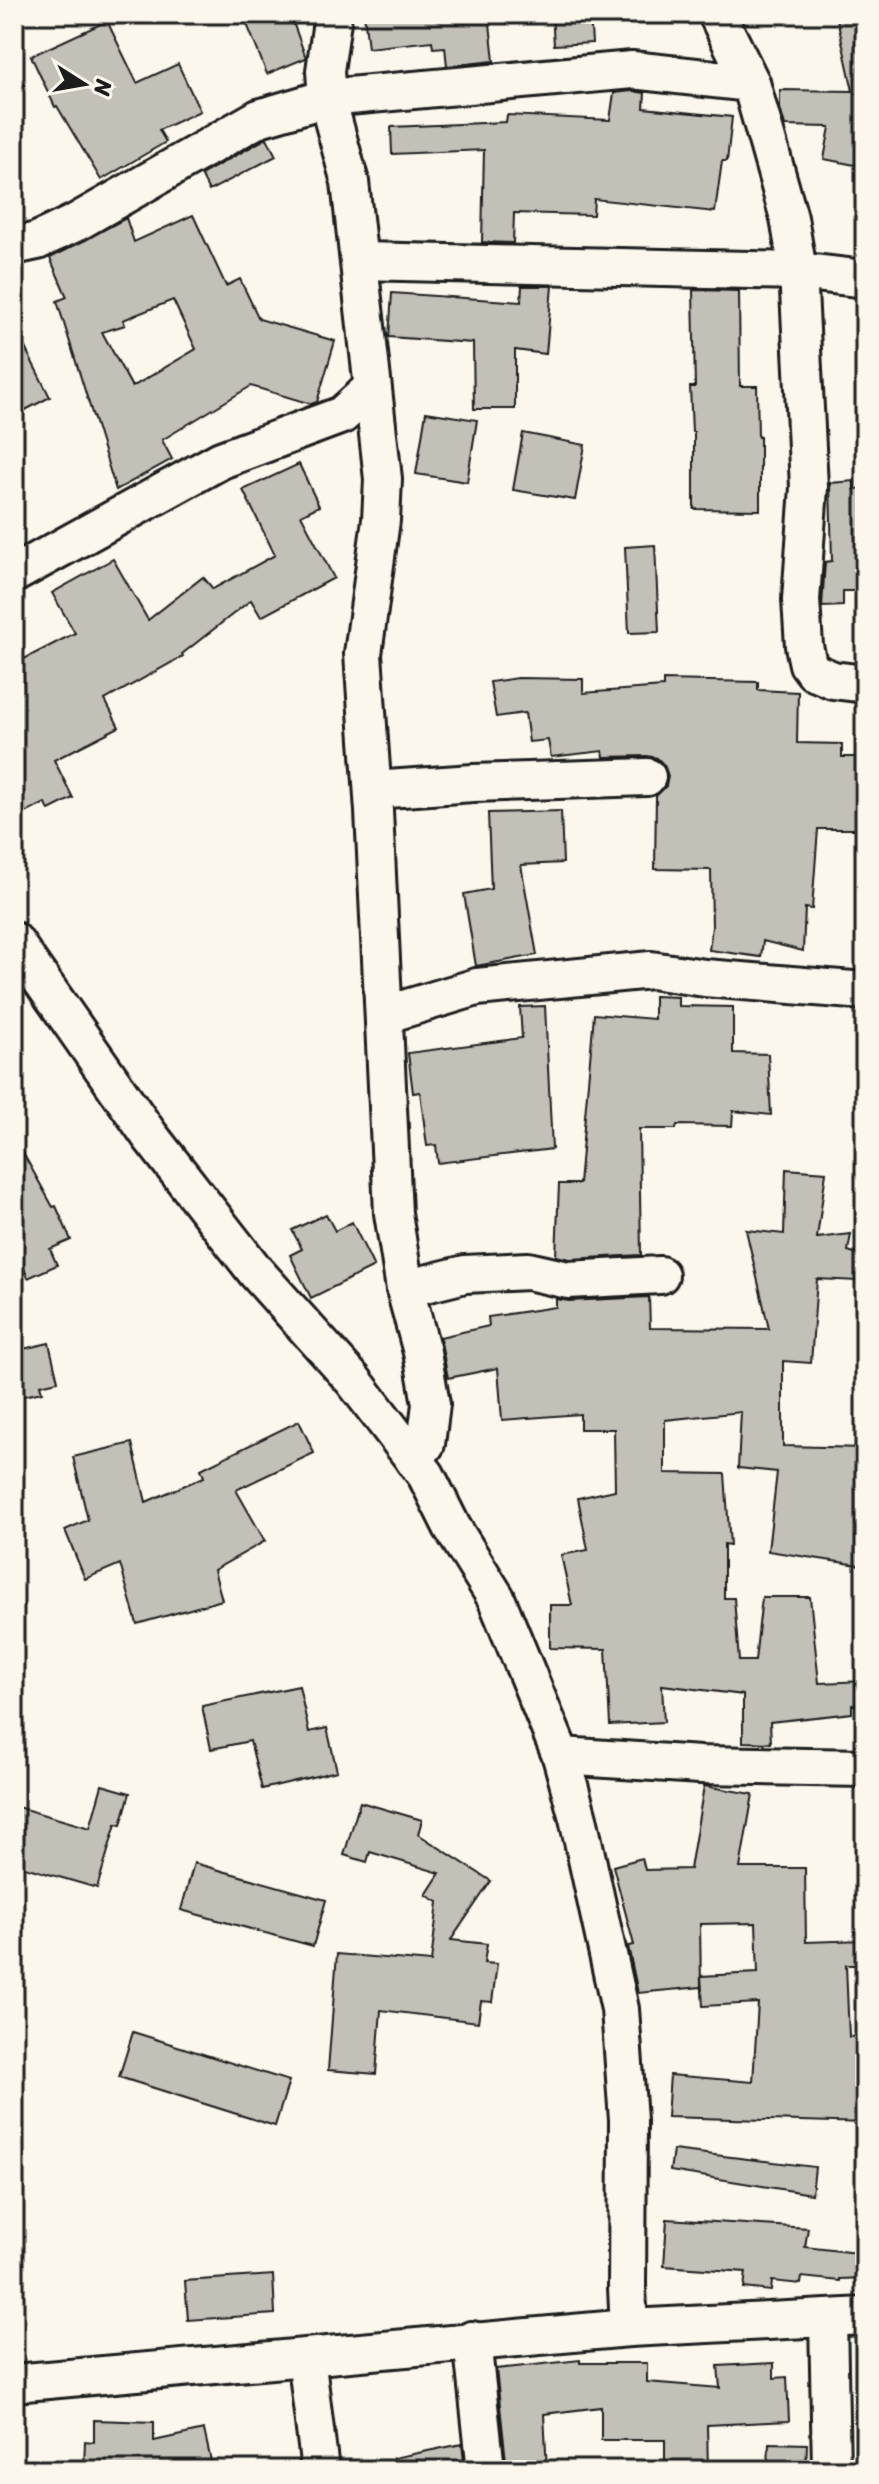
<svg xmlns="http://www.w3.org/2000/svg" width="879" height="2484" viewBox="0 0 879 2484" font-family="Sriracha,sans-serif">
<rect width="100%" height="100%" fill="#fbf7ec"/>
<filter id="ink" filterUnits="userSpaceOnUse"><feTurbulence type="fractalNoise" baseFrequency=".0125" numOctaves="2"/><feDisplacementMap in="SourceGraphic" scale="16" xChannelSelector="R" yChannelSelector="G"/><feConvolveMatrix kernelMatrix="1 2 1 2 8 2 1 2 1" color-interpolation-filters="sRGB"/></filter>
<g filter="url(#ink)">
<!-- building -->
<g fill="#c3c0b8" stroke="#1c1c1c" stroke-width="2" fill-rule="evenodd">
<polygon points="243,14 290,14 306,58 267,74"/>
<polygon points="364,14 489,14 494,61 447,66 445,47 433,48 432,41 368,48"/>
<polygon points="552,14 590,14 592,43 554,45"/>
<polygon points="836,14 865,14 865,167 824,159 830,127 785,126 780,108 780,90 853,91"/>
<polygon points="107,21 137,83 178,64 200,111 159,130 166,142 101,180 57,106 55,107 31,56"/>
<polygon points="632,91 645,93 644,108 732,117 727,161 722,161 715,212 594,199 593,215 514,213 513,243 482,242 484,150 392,154 391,127 506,122 507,115 610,120 614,93"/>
<polygon points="267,138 276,156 209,191 201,175"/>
<path d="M193 215 226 286 240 279 259 319 335 341 317 402 311 404 251 386 162 440 172 459 116 490 57 301 67 297 50 258 126 218 134 242ZM173 300 196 349 132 387 102 332 125 325 123 320Z"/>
<polygon points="522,286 552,286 546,354 515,350 515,409 474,409 473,343 389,337 392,293 521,302"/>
<polygon points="693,290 739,291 740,386 757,386 758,437 760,437 760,510 694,509 694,432 692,432 690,387 695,387"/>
<polygon points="14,326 50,397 14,416"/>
<polygon points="426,412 477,420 467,482 416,474"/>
<polygon points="523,433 585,445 575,500 513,490"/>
<polygon points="299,464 319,506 301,515 334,578 261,617 251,600 182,654 183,656 105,700 119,727 54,760 73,798 49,810 45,803 14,819 14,664 75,633 52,593 113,559 148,620 203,577 213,589 275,555 243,490"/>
<polygon points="854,481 854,489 865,488 865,591 843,591 843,606 822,607 825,562 832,561 830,483"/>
<polygon points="655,545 659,632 629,633 625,547"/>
<polygon points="518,678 583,679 583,693 663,687 663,680 758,682 758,690 798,692 797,743 842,744 842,757 865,757 865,829 818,829 812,909 805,908 803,951 763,941 761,957 709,950 712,927 711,870 655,869 656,796 666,786 668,776 664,765 657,758 647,756 604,757 603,751 551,757 548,740 529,742 525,713 496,717 490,682"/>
<polygon points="561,811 563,863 521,865 537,955 476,966 464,894 491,889 488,813"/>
<polygon points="654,996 678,997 678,1006 733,1007 733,1053 768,1054 771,1115 733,1111 732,1126 677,1125 676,1129 639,1129 641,1255 570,1259 556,1256 559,1184 579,1184 594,1014 654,1019"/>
<polygon points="545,1006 552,1149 438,1163 436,1145 427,1146 420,1092 413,1093 408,1053 522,1038 520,1007"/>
<polygon points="14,1137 53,1207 56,1206 71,1240 50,1249 57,1265 28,1278 14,1245"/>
<polygon points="786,1169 826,1172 817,1238 851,1234 848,1251 861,1255 858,1281 817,1279 811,1363 783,1361 783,1446 865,1448 865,1566 768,1551 777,1472 738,1468 741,1412 665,1420 665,1473 725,1474 730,1545 724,1544 724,1598 734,1598 739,1661 755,1661 762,1597 810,1597 819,1683 865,1681 865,1704 852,1705 852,1713 770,1722 771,1743 743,1742 743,1695 662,1685 664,1722 610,1725 606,1649 550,1648 550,1605 572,1605 561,1555 588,1550 578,1498 615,1490 614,1429 580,1429 580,1414 502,1420 498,1368 448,1378 440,1337 489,1326 488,1317 556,1307 556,1299 569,1301 649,1297 650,1328 769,1329 746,1230 784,1234"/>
<polygon points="326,1214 335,1231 352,1222 374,1267 311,1298 290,1255 302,1249 292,1230"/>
<polygon points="49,1343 58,1381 40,1385 42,1392 14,1398 14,1351"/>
<polygon points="299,1421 314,1453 236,1490 265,1541 214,1570 222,1600 137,1624 120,1564 85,1579 65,1530 88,1520 73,1457 132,1443 146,1502 204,1477 201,1469"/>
<polygon points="299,1686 309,1732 327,1728 337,1771 262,1789 250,1741 211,1749 202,1706"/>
<polygon points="102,1785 130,1793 121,1825 116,1824 97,1888 14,1864 14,1806 90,1828"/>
<polygon points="704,1786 753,1794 740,1868 805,1868 806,1942 865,1940 865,1965 846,1965 849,2037 865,2035 865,2123 667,2117 670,2075 753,2082 758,2003 703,2006 701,1976 758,1973 756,1923 700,1924 701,1987 638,1993 628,1946 634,1945 613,1866 642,1858 645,1870 690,1869"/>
<polygon points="360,1802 422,1820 418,1834 491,1881 451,1940 487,1944 484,1963 497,1964 492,2002 481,2001 478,2022 381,2010 376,2074 328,2070 337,1954 431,1962 438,1902 426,1895 440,1873 370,1852 367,1862 344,1855"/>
<polygon points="194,1863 326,1900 313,1946 181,1910"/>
<polygon points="133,2032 289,2081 275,2126 119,2077"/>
<polygon points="673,2150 815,2167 812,2194 670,2171"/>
<polygon points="667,2219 808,2228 805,2247 865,2254 865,2278 840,2279 840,2281 802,2277 801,2284 772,2281 771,2291 744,2288 746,2272 664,2266"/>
<polygon points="273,2275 275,2314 188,2320 185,2281"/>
<polygon points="580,2360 580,2363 647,2363 647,2382 720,2388 718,2366 774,2363 774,2378 787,2377 789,2421 707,2425 708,2470 665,2470 665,2440 601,2440 601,2407 544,2414 547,2470 507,2470 496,2369"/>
<polygon points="94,2420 154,2422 154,2441 204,2430 213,2470 96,2470 96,2468 84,2467 85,2441 94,2442"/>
<polygon points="769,2443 807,2444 806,2470 768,2470"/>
<polygon points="462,2444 465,2470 394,2470 393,2458"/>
</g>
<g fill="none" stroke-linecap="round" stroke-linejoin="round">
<defs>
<g id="street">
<polyline points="333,14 325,71 327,98 350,182 383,479 381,520 363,654 374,811 393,1213 405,1289 422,1352 431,1404 426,1444 414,1460"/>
<polyline points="717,14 751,83 789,218 798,271 809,487 801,600 804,646 808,664 814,672 833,680 865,684"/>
<polyline points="14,246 37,241 77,222 259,118 327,98 632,70 751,83"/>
<polyline points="360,261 798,271 865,279"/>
<polyline points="14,574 221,460 342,415 372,388"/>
<polyline points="373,790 473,783 647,777"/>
<polyline points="14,941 150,1136 256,1272 353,1380 426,1475 452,1527 496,1598 561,1756 578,1818 620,2009 628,2120 627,2288 629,2328"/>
<polyline points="384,1015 477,987 651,970 705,978 865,991"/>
<polyline points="405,1289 465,1274 528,1271 568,1280 660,1275"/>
<polyline points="561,1756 700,1765 865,1768"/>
<polyline points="828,2318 831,2470"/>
<polyline points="472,2340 486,2470"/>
<polyline points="306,2357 320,2470"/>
<polyline points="14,2383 629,2328 865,2316"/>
</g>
</defs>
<!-- street casing -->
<use href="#street" stroke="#1c1c1c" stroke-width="42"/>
<!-- street -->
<use href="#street" stroke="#fbf7ec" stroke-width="36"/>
</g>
</g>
<!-- margin -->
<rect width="879" height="2484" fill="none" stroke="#fbf7ec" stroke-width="48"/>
<rect x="24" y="24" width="831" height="2436" fill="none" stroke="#1c1c1c" stroke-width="3" filter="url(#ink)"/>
<!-- north arrow -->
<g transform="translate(84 84) rotate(101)" stroke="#fbf7ec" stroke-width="6" paint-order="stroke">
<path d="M0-6L14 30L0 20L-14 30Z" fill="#1c1c1c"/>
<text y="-12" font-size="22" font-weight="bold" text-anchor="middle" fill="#1c1c1c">N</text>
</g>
</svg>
